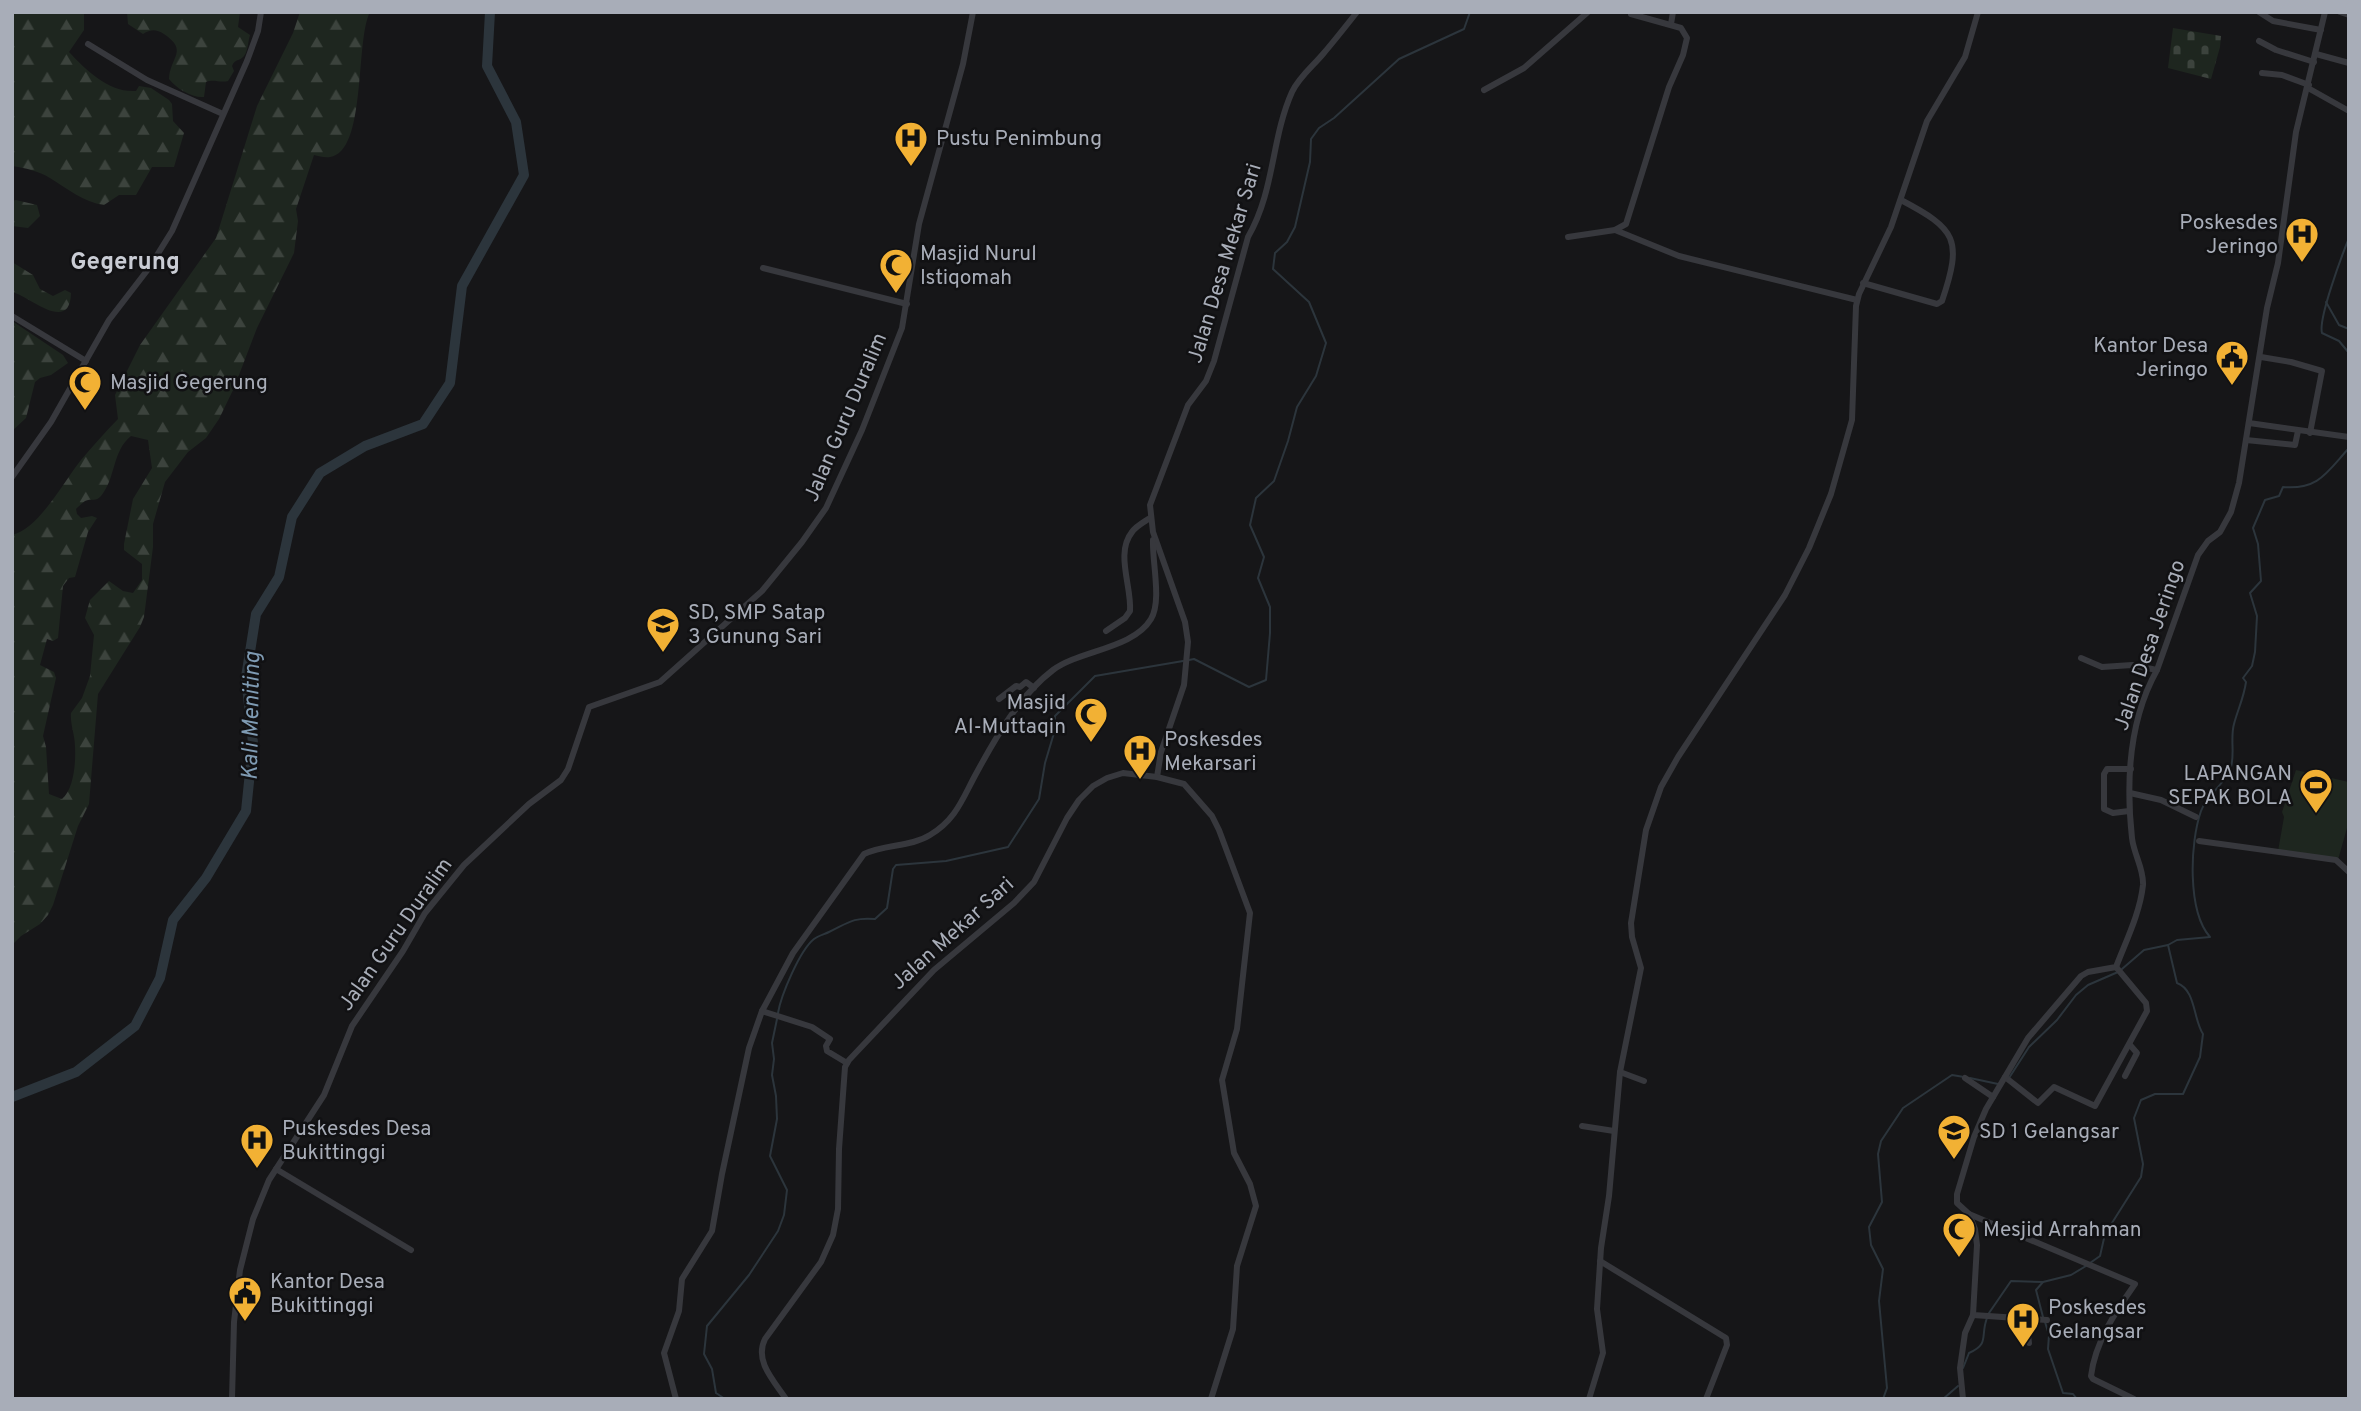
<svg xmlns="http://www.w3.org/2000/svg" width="2361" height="1411" viewBox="0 0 2361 1411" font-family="Overpass,sans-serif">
<defs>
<pattern id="forest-firs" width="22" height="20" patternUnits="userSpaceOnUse" patternTransform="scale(1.75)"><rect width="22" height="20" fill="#1e261f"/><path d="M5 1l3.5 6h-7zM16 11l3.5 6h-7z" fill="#3c433d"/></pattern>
<pattern id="cemetery-stones" width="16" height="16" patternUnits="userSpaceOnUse" patternTransform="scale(1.75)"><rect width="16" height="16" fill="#1e261f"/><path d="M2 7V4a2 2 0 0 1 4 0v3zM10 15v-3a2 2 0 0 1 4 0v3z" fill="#3c433d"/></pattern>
</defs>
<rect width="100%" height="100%" fill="#161618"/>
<!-- forest -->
<g fill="url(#forest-firs)" fill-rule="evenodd">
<path d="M12 12H84V30L69 52C86 70 109 93 136 91L139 86 151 88 169 100 172 104 173 121 184 133 174 167H152L136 195H119L104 205C83 202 68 189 50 178 39 171 25 168 12 166Z"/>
<path d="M127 12H240L238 27 250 35C248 41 248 51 244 56 239 62 235 58 232 66L234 71 228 81C220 83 214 79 206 82L204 97C192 98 177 89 169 79 170 57 189 51 164 34 156 29 151 29 143 34L128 24Z"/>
<path d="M300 12H370C355 40 367 152 330 157 325 158 319 156 314 155L296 209 298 221 294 253 257 328 234 388 219 419 206 438 188 452 165 482 153 524V547L144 617 140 627 98 694 89 804 78 826 53 905 48 915 40 924 21 936 12 945V535C39 529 64 481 81 460 93 446 105 432 118 419L115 395 140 345 216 238 257 106 293 33ZM131 436 148 440 152 468 133 499 124 544V550L142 564V580L133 593 123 591 109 581 90 600 85 618 94 635 90 676 82 698 71 713C70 724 75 735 75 746 76 762 74 789 62 799L49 794 46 747 43 736 56 678 54 672 40 665 47 639 53 641 58 638 63 586 69 578 75 577 88 532 97 518 92 516 81 518 77 514 76 509C79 506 82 503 85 501 91 498 96 502 101 496 116 478 112 451 131 436Z"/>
<polygon points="16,200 37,205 40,216 28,228 12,226 12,201"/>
<path d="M12 262 33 275 40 289 53 296 65 290 71 293C70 335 28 295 12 292Z"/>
<polygon points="12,321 63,355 68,363 51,375 40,378 35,382 26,418 12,431"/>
</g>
<!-- cemetery -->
<polygon fill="url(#cemetery-stones)" points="2173,28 2221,36 2220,47 2211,79 2168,68"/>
<!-- pitch -->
<polygon fill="#1e261f" points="2296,770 2349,782 2349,821 2338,860 2278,851 2284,817 2282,812"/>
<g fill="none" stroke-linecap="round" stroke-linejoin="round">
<!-- stream -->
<g stroke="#2c353c" stroke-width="2">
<path d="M2349 238C2342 255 2318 319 2322 333L2339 341 2349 353"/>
<polyline points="2326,302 2339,325 2349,329"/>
<polyline points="2349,392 2349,401"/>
<polyline points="1189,660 1194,659 1249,687 1266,680 1270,633 1270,607 1258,578 1264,557 1250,525 1256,498 1274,481 1288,441 1297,407 1316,376 1326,343 1309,302 1273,269 1275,253 1287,242 1295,227 1310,162 1311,139 1319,128 1334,118 1399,59 1464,29 1470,12"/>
<polyline points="2122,969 2144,950 2168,945"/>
<path d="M778 1013C781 995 800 950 814 939 818 936 825 934 829 932 848 923 853 917 875 919L887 908 893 869 896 865 946 861 1008 847 1039 799 1045 763 1054 733 1055 716 1095 676 1183 661"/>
<polyline points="1970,1078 1998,1084"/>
<polyline points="2009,1078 2029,1047 2057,1020 2076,995 2088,985 2118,972"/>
<path d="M2090 1263 2100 1256 2105 1234 2141 1177 2143 1164 2134 1118 2141 1100 2155 1094H2183L2200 1057 2203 1034C2193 1019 2196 990 2177 983L2168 945 2177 940 2210 937C2187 911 2190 842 2201 811 2207 794 2225 785 2231 767 2235 753 2230 738 2234 724 2238 709 2244 697 2246 682L2243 678 2252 666 2255 652 2257 616 2250 593 2261 581 2258 544 2253 528 2265 500 2279 496 2283 487C2319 490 2327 472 2349 448"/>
<polyline points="1989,1313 2011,1281 2043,1282 2071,1275 2086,1266"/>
<polyline points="2043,1317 2036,1290 2043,1282"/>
<polyline points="2045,1322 2049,1335 2048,1349 2063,1393 2073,1394 2077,1399"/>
<path d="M1963 1368 1969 1353C1990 1344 1980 1336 1987 1318"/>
<polyline points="725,1399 716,1393 712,1369 704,1354 707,1326 749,1275 778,1231 784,1215 787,1190 770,1156 777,1119 776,1096 772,1075 774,1059 772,1043 777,1019"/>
<polyline points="1883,1399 1887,1388 1879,1301 1883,1269 1871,1245 1869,1227 1882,1202 1878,1154 1881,1141 1903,1108 1952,1075 1964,1077"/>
<polyline points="1943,1399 1958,1386"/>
</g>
<!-- river -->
<polyline stroke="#2c353c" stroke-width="10" points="12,1097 76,1072 135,1026 160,978 173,920 206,878 246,811 253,743 246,677 256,614 279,577 292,517 320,473 365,446 423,424 450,383 462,286 524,175 516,122 487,66 490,12"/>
<!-- street -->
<g stroke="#37383d" stroke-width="6">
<polyline points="2259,12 2273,21 2321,30"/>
<polyline points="2340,12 2349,15"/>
<polyline points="1671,24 1673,12"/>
<polyline points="2259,41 2276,50 2314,62"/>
<polyline points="88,44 147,80 223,114"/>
<polyline points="2316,54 2349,63"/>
<polyline points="2262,73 2282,75 2309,85"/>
<polyline points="2308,88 2349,111"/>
<polyline points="1484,90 1524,68 1588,12"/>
<polyline points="1615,230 1679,256 1857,300"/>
<polyline points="1568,237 1615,230 1626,224 1669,87 1683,55 1687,38 1681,28 1631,14"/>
<polyline points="763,268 907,304"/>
<path d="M1863 283 1937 304 1942 301C1963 239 1956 229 1901 200"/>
<polyline points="12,316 86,361"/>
<polyline points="2261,357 2291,362 2322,371 2310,433"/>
<polyline points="2249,423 2349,437"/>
<polyline points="2246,440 2295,445 2298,431"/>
<polyline points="12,477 51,422 109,320 149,268 172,231 247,61 258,31 261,12"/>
<path d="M1106 631 1125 618 1130 611C1132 587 1115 553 1132 532 1136 526 1144 522 1150 518"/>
<polyline points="2081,658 2102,667 2132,665 2157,670"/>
<polyline points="999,699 1016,686 1020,687 1026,682 1034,688"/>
<path d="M1157 777 1161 752 1184 685 1188 642 1185 622 1153 532 1150 505 1188 405 1206 381 1214 361 1248 237C1275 190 1271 139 1292 92 1299 77 1313 66 1323 54 1335 40 1346 26 1357 12"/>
<polyline points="2130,793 2161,800 2196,817"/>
<polyline points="2129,811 2113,813 2104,809 2104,774 2107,769 2131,769"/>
<polyline points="2199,841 2336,860 2349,872"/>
<path d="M847 1063 827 1051 826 1046 830 1039 812 1027 762 1011 793 953 864 854C885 844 911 847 930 835 957 819 963 797 977 772 996 737 1020 695 1053 670 1080 650 1133 649 1151 619 1162 601 1152 562 1153 540"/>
<polyline points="1620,1072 1644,1081"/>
<polyline points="2125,1076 2137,1053 2130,1045"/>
<polyline points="2005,1077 2038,1103 2054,1087 2095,1106 2147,1011 2146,1003 2116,967"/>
<polyline points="1965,1078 1993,1097"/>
<polyline points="1582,1126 1614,1131"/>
<polyline points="276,1169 411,1250"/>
<path d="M1969 1214 2135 1284C2116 1311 2095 1342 2091 1376L2093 1379 2134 1399"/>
<polyline points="1600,1261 1726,1338 1727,1345 1706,1399"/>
<polyline points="1973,1315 2047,1320"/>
<polyline points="2026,1318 2029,1343"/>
<polyline points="232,1399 234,1322 240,1270 253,1219 269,1180 324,1095 352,1026 403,951 425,913 464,865 529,804 561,780 568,769 589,707 660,682 762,591 802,542 826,508 862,430 902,328 919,224 963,64 973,12"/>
<polyline points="676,1399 664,1353 679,1311 682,1279 712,1231 722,1174 749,1048 762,1011"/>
<path d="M786 1399C774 1381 754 1361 765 1339L821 1262 833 1235 838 1209 839 1149 845 1067 849 1060 934 970 1014 903 1034 882 1067 818 1079 800 1093 786 1107 778 1123 773 1157 777 1184 784 1212 816 1219 830 1250 913 1237 1029 1222 1080 1234 1153 1250 1184 1256 1206 1237 1266 1233 1329 1211 1399"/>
<polyline points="1589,1399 1603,1353 1597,1309 1601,1248 1609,1196 1620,1072 1641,968 1632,937 1631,923 1646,830 1661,787 1678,757 1785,595 1809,548 1831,494 1852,420 1856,306 1859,294 1891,227 1927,121 1965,57 1978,12"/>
<path d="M1963 1399 1960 1368 1965 1333 1973 1315 1977 1245 1975 1229 1969 1214 1957 1203V1194L1974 1137 1986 1109 2028 1038 2081 976 2088 972 2116 967C2126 941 2140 913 2143 885 2144 869 2134 855 2132 838 2126 783 2129 720 2157 670L2198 555 2208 541 2220 532 2231 512 2239 483 2267 308 2278 263 2296 132 2325 12"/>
</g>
</g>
<!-- icons -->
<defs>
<symbol id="hospital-pin" viewBox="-11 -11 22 30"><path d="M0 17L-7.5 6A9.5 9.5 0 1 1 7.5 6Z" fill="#f2b134" stroke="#111113"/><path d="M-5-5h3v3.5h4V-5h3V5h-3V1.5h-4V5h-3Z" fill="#111"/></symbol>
<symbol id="mosque-pin" viewBox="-11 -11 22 30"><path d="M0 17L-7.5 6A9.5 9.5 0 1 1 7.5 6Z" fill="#f2b134" stroke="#111113"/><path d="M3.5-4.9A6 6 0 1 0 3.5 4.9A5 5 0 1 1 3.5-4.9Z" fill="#111"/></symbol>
<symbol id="civic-pin" viewBox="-11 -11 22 30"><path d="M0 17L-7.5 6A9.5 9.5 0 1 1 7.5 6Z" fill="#f2b134" stroke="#111113"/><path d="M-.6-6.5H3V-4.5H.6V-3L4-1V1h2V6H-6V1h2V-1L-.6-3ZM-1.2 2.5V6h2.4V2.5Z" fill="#111"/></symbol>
<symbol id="school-pin" viewBox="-11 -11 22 30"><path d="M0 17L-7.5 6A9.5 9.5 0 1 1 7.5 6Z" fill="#f2b134" stroke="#111113"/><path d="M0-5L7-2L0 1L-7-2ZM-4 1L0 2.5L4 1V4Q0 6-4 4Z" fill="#111"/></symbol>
<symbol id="stadium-pin" viewBox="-11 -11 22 30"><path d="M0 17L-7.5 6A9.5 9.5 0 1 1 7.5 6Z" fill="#f2b134" stroke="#111113"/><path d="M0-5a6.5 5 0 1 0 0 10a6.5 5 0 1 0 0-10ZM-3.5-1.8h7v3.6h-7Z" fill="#111"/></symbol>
</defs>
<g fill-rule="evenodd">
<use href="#hospital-pin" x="892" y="119" width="38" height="52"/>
<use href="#hospital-pin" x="2283" y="215" width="38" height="52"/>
<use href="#mosque-pin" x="877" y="246" width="38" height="52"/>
<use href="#civic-pin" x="2213" y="338" width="38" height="52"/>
<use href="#mosque-pin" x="66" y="363" width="38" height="52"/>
<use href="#school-pin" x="644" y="605" width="38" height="52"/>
<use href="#mosque-pin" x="1072" y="695" width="38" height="52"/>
<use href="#hospital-pin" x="1121" y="732" width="38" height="52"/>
<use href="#stadium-pin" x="2297" y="766" width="38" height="52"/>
<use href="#school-pin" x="1935" y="1112" width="38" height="52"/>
<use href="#hospital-pin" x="238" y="1121" width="38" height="52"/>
<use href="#mosque-pin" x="1940" y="1210" width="38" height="52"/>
<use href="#civic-pin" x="226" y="1274" width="38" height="52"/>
<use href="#hospital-pin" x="2004" y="1300" width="38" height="52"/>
</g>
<g text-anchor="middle" stroke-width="5" stroke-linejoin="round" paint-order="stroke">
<!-- poi labels -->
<g font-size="21" fill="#a8adb8" stroke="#111113" text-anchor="start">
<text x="936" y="145">Pustu Penimbung</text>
<text x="2278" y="229" text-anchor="end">Poskesdes<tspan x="2278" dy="24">Jeringo</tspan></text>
<text x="920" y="260">Masjid Nurul<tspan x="920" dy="24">Istiqomah</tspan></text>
<text x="2208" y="352" text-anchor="end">Kantor Desa<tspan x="2208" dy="24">Jeringo</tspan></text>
<text x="110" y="389">Masjid Gegerung</text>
<text x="688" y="619">SD, SMP Satap<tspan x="688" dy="24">3 Gunung Sari</tspan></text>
<text x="1066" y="709" text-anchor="end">Masjid<tspan x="1066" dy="24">Al-Muttaqin</tspan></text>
<text x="1164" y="746">Poskesdes<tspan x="1164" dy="24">Mekarsari</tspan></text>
<text x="2292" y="780" text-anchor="end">LAPANGAN<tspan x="2292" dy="24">SEPAK BOLA</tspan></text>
<text x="282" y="1135">Puskesdes Desa<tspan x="282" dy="24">Bukittinggi</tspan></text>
<text x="1979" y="1138">SD 1 Gelangsar</text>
<text x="1983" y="1236">Mesjid Arrahman</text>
<text x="270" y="1288">Kantor Desa<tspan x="270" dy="24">Bukittinggi</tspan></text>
<text x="2048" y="1314">Poskesdes<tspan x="2048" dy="24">Gelangsar</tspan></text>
</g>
<!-- street labels -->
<g font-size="21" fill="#a8adb8" stroke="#111113">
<text transform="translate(1224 263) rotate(-73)" y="7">Jalan Desa Mekar Sari</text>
<text transform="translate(845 417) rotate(-67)" y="7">Jalan Guru Duralim</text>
<text transform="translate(2149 645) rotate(-71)" y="7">Jalan Desa Jeringo</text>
<text transform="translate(952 933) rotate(-42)" y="7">Jalan Mekar Sari</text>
<text transform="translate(395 934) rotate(-55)" y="7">Jalan Guru Duralim</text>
</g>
<!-- water labels -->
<g font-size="23" font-style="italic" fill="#7f9bb3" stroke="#111113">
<text transform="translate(250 716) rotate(-89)" y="8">Kali Meniting</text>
</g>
<!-- quarter labels -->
<g font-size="24" font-weight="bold" fill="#c9ccd4" stroke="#111113">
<text x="125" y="269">Gegerung</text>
</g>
</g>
<!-- border -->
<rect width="2361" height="1411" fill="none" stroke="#a8adb8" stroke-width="28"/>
</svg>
